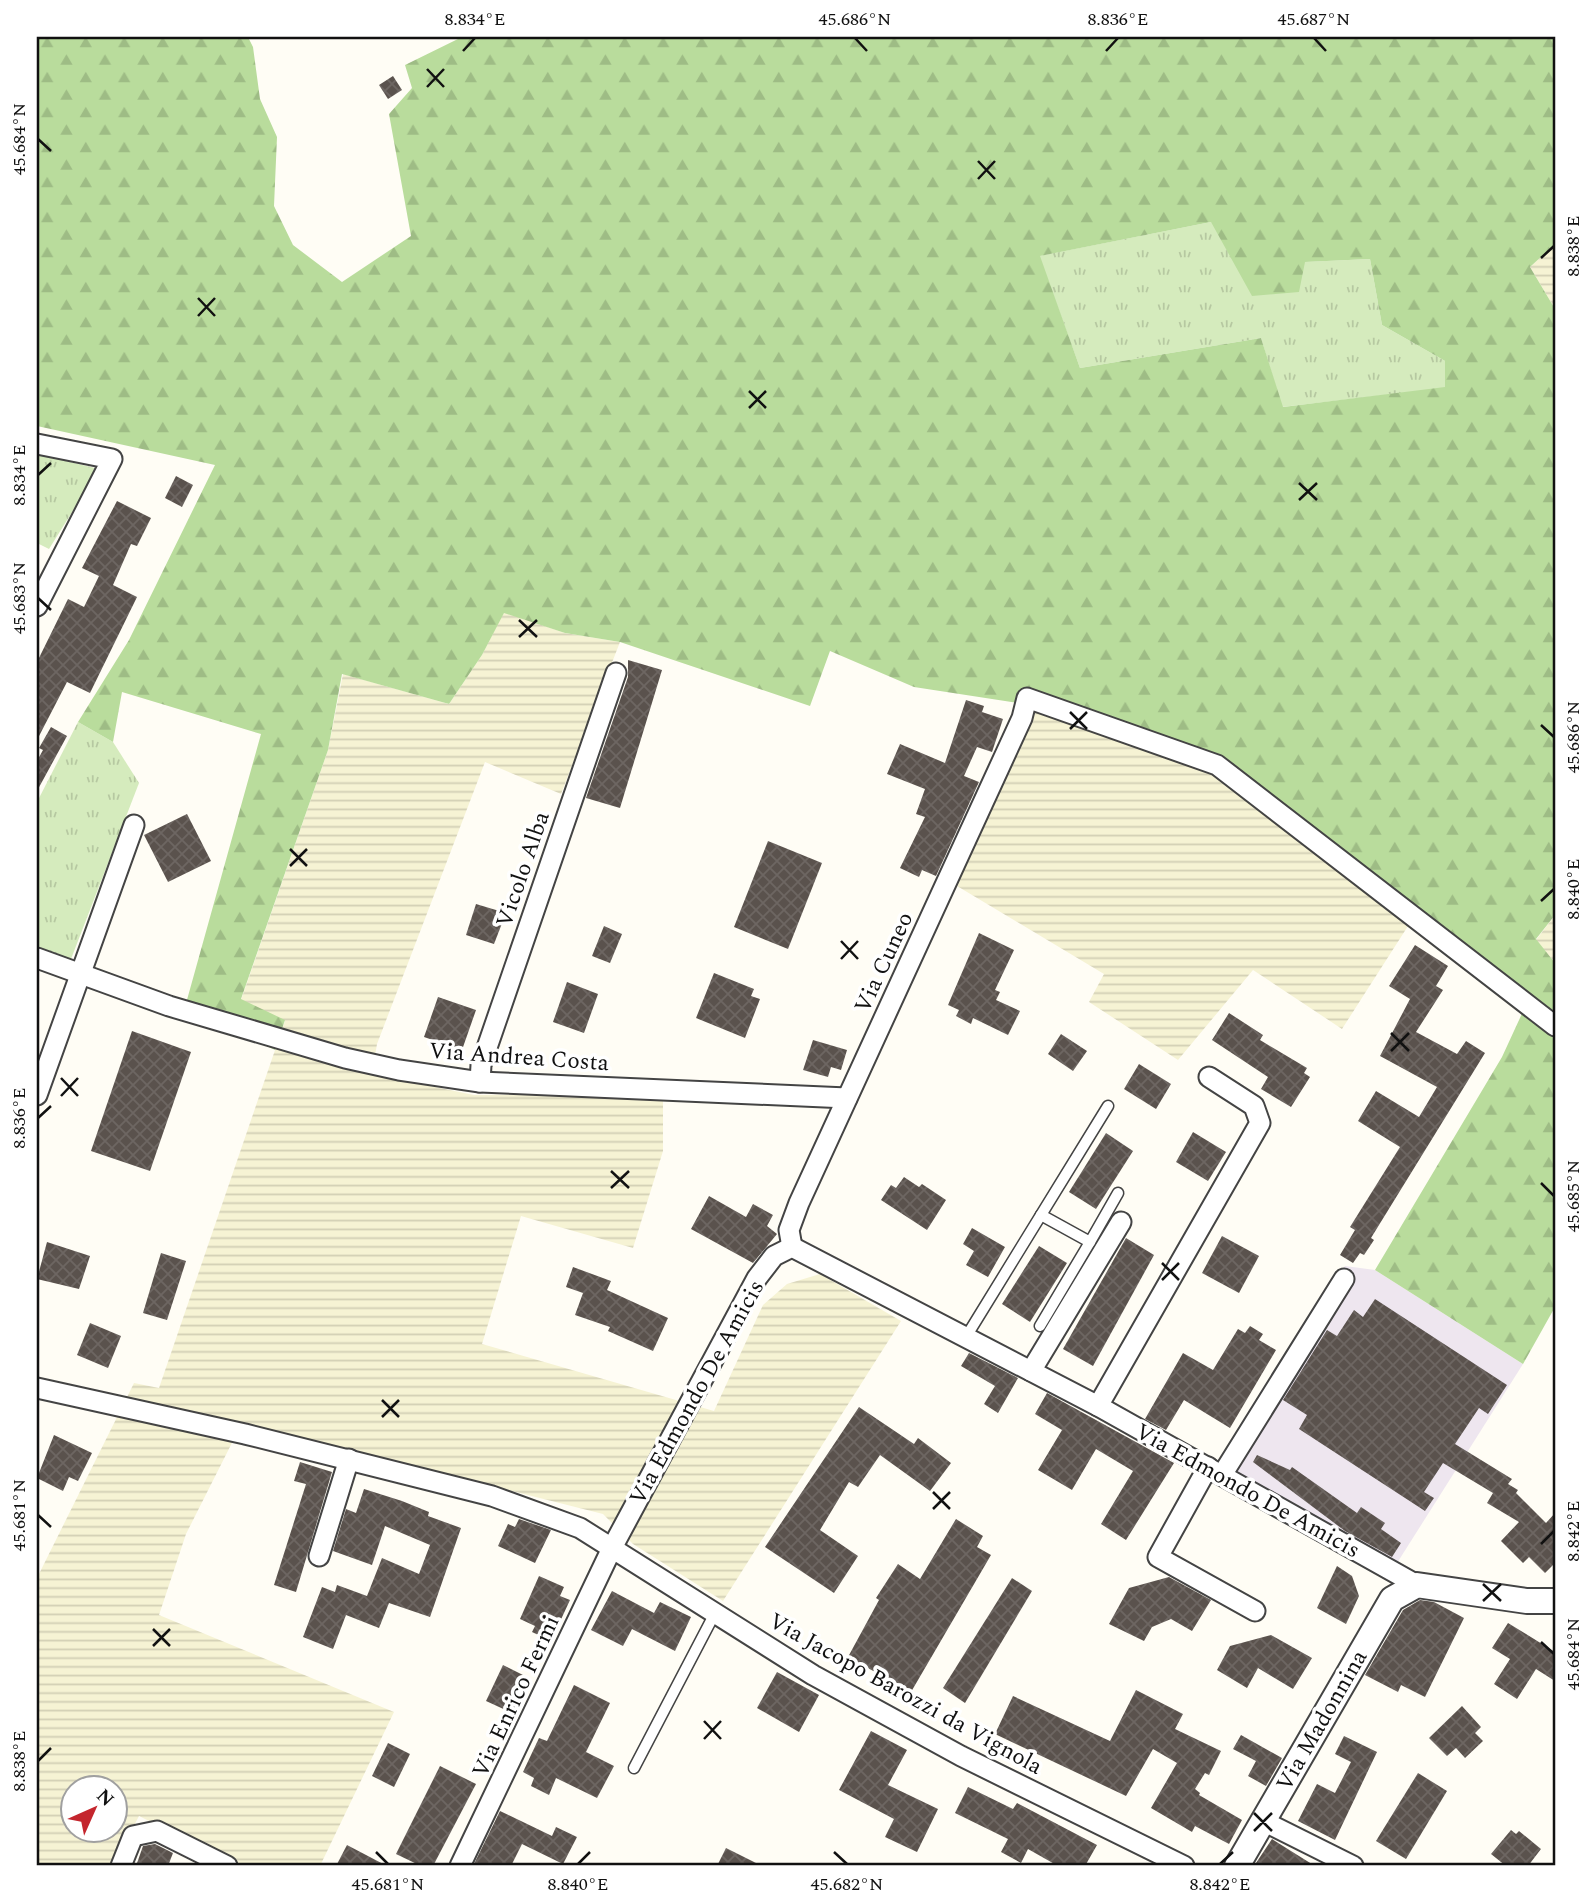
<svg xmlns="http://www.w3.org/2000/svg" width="1592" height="1903" viewBox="0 0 1592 1903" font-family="Spectral,serif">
<defs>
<pattern id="farmland-rules" width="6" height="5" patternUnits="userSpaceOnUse" patternTransform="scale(1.75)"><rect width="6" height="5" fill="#f6f3d4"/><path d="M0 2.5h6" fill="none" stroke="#d2cfb5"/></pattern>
<pattern id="grass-tufts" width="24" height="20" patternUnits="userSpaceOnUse" patternTransform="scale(1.75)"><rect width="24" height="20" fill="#d5ebbd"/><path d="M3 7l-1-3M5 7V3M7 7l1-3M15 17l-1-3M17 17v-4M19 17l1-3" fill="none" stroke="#b6c8a1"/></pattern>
<pattern id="forest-firs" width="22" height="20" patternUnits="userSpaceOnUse" patternTransform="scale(1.75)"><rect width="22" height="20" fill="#b9dc9c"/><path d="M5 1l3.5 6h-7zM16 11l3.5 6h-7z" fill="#9ebc85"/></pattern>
<pattern id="building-cross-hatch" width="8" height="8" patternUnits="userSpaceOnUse" patternTransform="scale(1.75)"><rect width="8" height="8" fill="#5a524d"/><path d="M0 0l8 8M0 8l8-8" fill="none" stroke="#6d6662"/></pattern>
</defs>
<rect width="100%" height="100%" fill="#fffdf5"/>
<!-- industrial -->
<polygon fill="#eee6ef" points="1345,1266 1375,1270 1523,1364 1392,1571 1218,1474"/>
<!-- farmland -->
<g fill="url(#farmland-rules)" fill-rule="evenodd">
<polygon points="1555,244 1555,309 1530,267"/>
<path d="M504 612 565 633 620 642 561 794 485 762 377 1044 372 1074 474 1095 663 1094V1151L633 1248 521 1216 482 1344 714 1411 763 1305 787 1284 820 1274 901 1321 723 1601 633 1544 603 1514 242 1423 186 1534 159 1615 394 1712 320 1866H240L139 1816 113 1866H37V1578L134 1383 159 1388 285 1021 241 1000 328 750 343 674 449 704 482 655ZM74 1787H116V1829H74Z"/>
<polygon points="1036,706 1109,717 1158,733 1232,763 1417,912 1342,1029 1253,970 1178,1060 1089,1002 1104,974 952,883"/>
<polygon points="1555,915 1555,963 1536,940"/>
</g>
<!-- grass -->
<g fill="url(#grass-tufts)">
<polygon points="1211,222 1304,262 1370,259 1382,325 1445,361 1445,388 1282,407 1261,338 1080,368 1039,256"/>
<polygon points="37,454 99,469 49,549 37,543"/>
<polygon points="78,722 113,742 139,783 71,959 37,950 37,802"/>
</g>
<!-- forest -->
<path fill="url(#forest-firs)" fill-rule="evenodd" d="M37 37H248L253 47 260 99 277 137 274 206 293 245 342 282 411 236 389 114 412 88 405 65 462 37H1555V244L1530 267 1555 309V915L1536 939 1555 963V1307L1523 1364 1375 1270 1502 1057 1531 994 1417 912 1232 763 1158 733 1109 717 914 687 830 651 810 706 620 642 565 633 504 613 482 655 449 704 342 674 328 750 241 999 285 1020 275 1050 185 1007 261 734 122 692 113 742 78 722 129 640 215 465 37 426ZM1211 222 1252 296 1299 292 1305 262 1370 259 1382 325 1445 361V387L1283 407 1261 338 1080 368 1040 256Z"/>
<!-- building -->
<g fill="url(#building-cross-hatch)">
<polygon points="393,76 402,90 388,99 379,85"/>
<polygon points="176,476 193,485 182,507 165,498"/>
<polygon points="117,501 151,518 137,546 131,544 113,585 137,597 90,693 67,682 37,740 37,662 68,599 84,607 99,576 82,568"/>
<polygon points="628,660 662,670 620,808 586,798 628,677"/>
<polygon points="966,700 984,706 982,712 1003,719 992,752 977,747 964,776 979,782 936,876 922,870 919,877 900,868 925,817 916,814 925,789 887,774 900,744 945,763"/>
<polygon points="51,727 67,736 37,791 37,761 43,750 39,748"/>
<polygon points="187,814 211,861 168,882 144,835"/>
<polygon points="768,841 822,863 788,949 734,927"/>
<polygon points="476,904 506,913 494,944 466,935"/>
<polygon points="604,926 622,934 610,963 592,956"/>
<polygon points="979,933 1014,950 995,990 1000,992 996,1000 1020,1011 1008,1035 973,1018 971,1024 956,1016 959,1010 948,1005"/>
<polygon points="1415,945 1448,966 1436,986 1443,990 1416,1032 1457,1054 1466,1041 1485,1053 1371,1238 1374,1240 1364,1255 1360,1253 1353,1263 1340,1255 1355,1230 1350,1227 1400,1147 1358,1121 1376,1091 1419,1117 1437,1087 1380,1056 1410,999 1389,986"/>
<polygon points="714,973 754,989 751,996 760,999 745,1038 696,1018"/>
<polygon points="567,982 598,994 584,1033 553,1022"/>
<polygon points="438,997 476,1010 462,1050 424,1037"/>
<polygon points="1229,1013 1263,1035 1260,1040 1307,1068 1304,1073 1310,1077 1291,1107 1261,1089 1268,1077 1212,1040"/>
<polygon points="132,1031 191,1052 150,1171 91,1151"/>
<polygon points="1061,1034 1087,1051 1073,1071 1048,1054"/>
<polygon points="813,1040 847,1050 841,1070 831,1067 828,1077 803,1070"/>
<polygon points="1139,1064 1171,1084 1156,1109 1124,1089"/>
<polygon points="1193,1132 1226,1152 1208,1181 1176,1162"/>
<polygon points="1106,1133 1133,1151 1096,1209 1069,1192"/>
<polygon points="904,1177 919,1187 922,1184 946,1200 927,1230 881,1200 891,1185 896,1188"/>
<polygon points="709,1196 746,1217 753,1204 773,1215 767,1226 777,1234 753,1263 691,1229"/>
<polygon points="972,1228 1005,1247 988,1277 966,1265 974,1251 963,1244"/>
<polygon points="1222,1236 1259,1256 1239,1293 1202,1273"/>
<polygon points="1126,1238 1154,1255 1093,1366 1063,1349"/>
<polygon points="47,1242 90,1256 79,1289 37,1279"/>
<polygon points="1039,1246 1067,1263 1030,1322 1002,1304"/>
<polygon points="161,1253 186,1261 167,1320 143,1313"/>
<polygon points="573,1267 611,1281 607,1290 668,1318 653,1351 608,1331 610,1327 575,1315 583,1293 566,1287"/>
<polygon points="1375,1299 1507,1385 1488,1414 1479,1408 1455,1444 1512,1479 1508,1484 1518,1490 1516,1493 1546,1523 1555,1513 1555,1563 1545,1573 1529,1557 1523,1563 1501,1541 1519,1522 1487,1503 1493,1493 1443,1463 1424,1492 1434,1498 1425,1511 1299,1429 1307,1415 1283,1400 1327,1330 1337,1336 1354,1310 1363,1317"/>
<polygon points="90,1323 121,1336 108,1368 77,1355"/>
<polygon points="1250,1326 1263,1334 1259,1340 1276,1350 1230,1428 1184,1400 1166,1430 1145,1419 1183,1353 1213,1370 1238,1329 1245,1333"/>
<polygon points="969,1353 1018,1378 998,1413 984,1404 995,1386 961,1366"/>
<polygon points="1047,1393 1174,1463 1126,1540 1101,1524 1133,1471 1096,1449 1072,1490 1038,1470 1062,1430 1035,1414"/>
<polygon points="859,1407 914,1444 918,1438 951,1463 930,1491 880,1455 858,1487 849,1482 820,1530 858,1556 834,1593 765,1547"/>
<polygon points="54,1435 92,1453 78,1481 69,1477 63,1491 37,1478"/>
<polygon points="1257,1455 1290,1470 1292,1467 1357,1513 1361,1507 1385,1523 1381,1529 1401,1543 1392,1557 1345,1531 1253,1462"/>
<polygon points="300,1462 332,1472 296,1592 274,1585 306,1484 294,1481"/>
<polygon points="364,1489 402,1501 429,1512 428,1516 461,1528 430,1617 389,1603 379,1628 346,1615 333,1649 303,1637 322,1587 335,1592 337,1585 367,1596 382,1558 419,1574 430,1545 385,1526 372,1565 333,1551 346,1509 356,1513"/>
<polygon points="519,1519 551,1530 535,1563 498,1546 508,1524 515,1527"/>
<polygon points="956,1519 983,1536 977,1547 991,1555 911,1692 848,1657 879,1600 876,1598 898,1564 920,1579"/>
<polygon points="1337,1566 1352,1576 1359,1596 1346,1624 1317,1608"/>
<polygon points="539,1576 564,1587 560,1596 570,1600 551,1641 532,1632 535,1626 520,1619"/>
<polygon points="1169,1577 1211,1600 1192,1631 1171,1619 1152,1627 1144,1641 1109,1624 1129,1588"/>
<polygon points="1012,1578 1032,1591 965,1703 943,1688"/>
<polygon points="612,1591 654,1613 660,1602 691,1617 675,1651 632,1629 623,1646 591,1630"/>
<polygon points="1420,1600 1434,1602 1464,1618 1425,1697 1401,1685 1398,1692 1365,1675 1403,1610"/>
<polygon points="1508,1623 1555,1652 1555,1681 1536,1669 1517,1699 1494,1684 1510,1659 1492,1648"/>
<polygon points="1271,1635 1312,1658 1293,1689 1258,1668 1247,1688 1217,1670 1230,1646"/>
<polygon points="503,1665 529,1678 512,1713 486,1701"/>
<polygon points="777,1672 819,1695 799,1732 757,1708"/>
<polygon points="574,1685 610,1703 586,1752 614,1766 597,1798 556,1778 549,1795 531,1786 534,1778 523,1772 539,1738 547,1741"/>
<polygon points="1136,1690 1183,1714 1175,1729 1221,1751 1209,1775 1205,1773 1195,1789 1200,1793 1199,1795 1242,1820 1229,1844 1195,1826 1192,1832 1151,1808 1177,1763 1153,1749 1126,1796 995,1734 1013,1696 1110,1741"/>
<polygon points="1462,1706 1481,1727 1475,1733 1483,1741 1465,1758 1456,1748 1447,1756 1429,1738"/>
<polygon points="871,1731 907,1750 888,1785 938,1809 917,1852 885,1837 894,1819 839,1790"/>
<polygon points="1241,1735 1282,1758 1266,1786 1248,1776 1256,1761 1233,1749"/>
<polygon points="1344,1736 1377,1752 1335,1840 1298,1821 1317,1784 1335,1793 1351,1762 1335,1754"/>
<polygon points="388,1743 410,1754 394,1787 372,1776"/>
<polygon points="440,1766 476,1784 433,1866 421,1866 396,1854"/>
<polygon points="1418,1773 1447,1791 1406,1859 1376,1841"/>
<polygon points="968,1787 1013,1809 1017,1803 1097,1845 1085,1866 1058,1866 1028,1849 1021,1863 1001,1852 1008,1839 955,1813"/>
<polygon points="500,1811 552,1836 556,1827 577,1837 563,1864 522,1844 511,1866 473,1866"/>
<polygon points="1511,1830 1516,1834 1519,1831 1541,1849 1528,1866 1506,1866 1491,1854"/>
<polygon points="1272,1839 1275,1841 1315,1866 1254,1866"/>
<polygon points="155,1844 173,1853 168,1866 136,1866 143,1846"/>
<polygon points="347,1845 387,1866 336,1866"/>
<polygon points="726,1848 762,1866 717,1866"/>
</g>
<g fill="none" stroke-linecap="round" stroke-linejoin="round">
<defs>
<g id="service">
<polyline points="1090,1242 1118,1193"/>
<polyline points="1040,1326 1090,1242 1041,1215"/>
<polyline points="966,1337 1108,1106"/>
<polyline points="634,1768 715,1613"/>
</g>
<g id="minor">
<polyline points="37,444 112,459 37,606"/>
<polyline points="37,958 169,1006 345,1058 399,1070 480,1082 847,1098"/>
<polyline points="480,1082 481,1065 616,673"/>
<polyline points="37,1095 134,825"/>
<polyline points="792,1247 789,1230 799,1203 1022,718 1027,698 1217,765 1555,1026"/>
<polyline points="1031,1371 1121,1222"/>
<polyline points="37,1388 245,1434 492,1496 580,1528 813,1675 961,1756 1184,1866"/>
<polyline points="1098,1406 1260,1123 1254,1106 1209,1077"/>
<polyline points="1208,1467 1158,1557 1255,1611"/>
<polyline points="1222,1475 1344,1279"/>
<polyline points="319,1556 349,1459"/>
<polyline points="1263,1821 1353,1866"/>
<polyline points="121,1866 133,1836 157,1831 227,1866"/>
<polyline points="460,1866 613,1546 757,1278 774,1256 792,1247 1098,1406 1417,1585"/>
</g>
<polyline id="tertiary" points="1237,1866 1392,1599 1417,1585 1527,1601 1555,1601"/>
</defs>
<!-- service casing -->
<use href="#service" stroke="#444" stroke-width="13"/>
<!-- minor casing -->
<use href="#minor" stroke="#444" stroke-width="23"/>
<!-- tertiary casing -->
<use href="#tertiary" stroke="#444" stroke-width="28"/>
<!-- service -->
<use href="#service" stroke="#fff" stroke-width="10"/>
<!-- minor -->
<use href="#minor" stroke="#fff" stroke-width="19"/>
<!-- tertiary -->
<use href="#tertiary" stroke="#fff" stroke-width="24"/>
</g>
<!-- ticks -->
<path fill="none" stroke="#111" stroke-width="2.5" d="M855 38 867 51M1314 38 1326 51M463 51 475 38M1106 51 1118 38M427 69 444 87M427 87 444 69M38 139 51 151M978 161 995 179M978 179 995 161M1541 258 1554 246M198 298 215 316M198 316 215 298M749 391 766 408M749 408 766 391M38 475 51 463M1299 483 1317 500M1299 500 1317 483M38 598 51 610M519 620 537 637M519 637 537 620M1070 712 1087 729M1541 725 1554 737M1070 729 1087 712M290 849 307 866M290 866 307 849M1541 901 1554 889M841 941 858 959M841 959 858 941M1391 1033 1409 1051M1391 1051 1409 1033M61 1078 78 1096M61 1096 78 1078M38 1118 51 1106M611 1171 629 1188M1541 1183 1554 1196M611 1188 629 1171M1162 1263 1179 1280M1162 1280 1179 1263M382 1400 399 1417M382 1417 399 1400M933 1492 950 1509M933 1509 950 1492M38 1515 51 1527M1541 1544 1554 1531M1483 1584 1501 1601M1483 1601 1501 1584M153 1629 170 1646M1541 1642 1554 1654M153 1646 170 1629M704 1721 721 1739M704 1739 721 1721M38 1761 51 1748M1254 1813 1272 1831M1254 1831 1272 1813M376 1852 388 1864M834 1852 847 1864M578 1864 590 1852M1220 1864 1233 1852"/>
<g text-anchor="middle" stroke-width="7" stroke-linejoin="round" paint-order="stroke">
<!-- street labels -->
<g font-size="23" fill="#111" stroke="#fff">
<text transform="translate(522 869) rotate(-71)" y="8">Vicolo Alba</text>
<text transform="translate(883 962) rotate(-65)" y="8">Via Cuneo</text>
<text transform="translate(519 1056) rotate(4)" y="8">Via Andrea Costa</text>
<text transform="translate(696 1392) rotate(-61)" y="8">Via Edmondo De Amicis</text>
<text transform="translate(1248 1490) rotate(29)" y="8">Via Edmondo De Amicis</text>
<text transform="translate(906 1693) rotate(29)" y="8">Via Jacopo Barozzi da Vignola</text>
<text transform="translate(515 1696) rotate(-65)" y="8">Via Enrico Fermi</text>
<text transform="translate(1321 1720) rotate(-60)" y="8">Via Madonnina</text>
</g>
</g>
<!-- border -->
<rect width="1592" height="1903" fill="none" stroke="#ffffff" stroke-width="77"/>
<!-- north arrow -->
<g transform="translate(94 1809) rotate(45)"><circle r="33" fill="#ffffff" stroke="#a0a0a0" stroke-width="2"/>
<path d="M0-5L12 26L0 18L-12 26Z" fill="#c4262e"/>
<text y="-10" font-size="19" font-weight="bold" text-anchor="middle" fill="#111111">N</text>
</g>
<rect x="38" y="38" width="1516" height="1826" fill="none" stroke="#111" stroke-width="2.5"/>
<g font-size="18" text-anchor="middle" fill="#111">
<text x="475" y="25">8.834°E</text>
<text x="855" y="25">45.686°N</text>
<text x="1118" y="25">8.836°E</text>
<text x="1314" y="25">45.687°N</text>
<text transform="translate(19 139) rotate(-90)" y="6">45.684°N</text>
<text transform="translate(1573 246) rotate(-90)" y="6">8.838°E</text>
<text transform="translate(19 475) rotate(-90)" y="6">8.834°E</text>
<text transform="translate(19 598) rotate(-90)" y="6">45.683°N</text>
<text transform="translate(1573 737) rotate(-90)" y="6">45.686°N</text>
<text transform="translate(1573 889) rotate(-90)" y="6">8.840°E</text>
<text transform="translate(19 1118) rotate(-90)" y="6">8.836°E</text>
<text transform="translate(1573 1196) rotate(-90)" y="6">45.685°N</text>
<text transform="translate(19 1515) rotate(-90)" y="6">45.681°N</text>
<text transform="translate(1573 1531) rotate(-90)" y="6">8.842°E</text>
<text transform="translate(1573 1654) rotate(-90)" y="6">45.684°N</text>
<text transform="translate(19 1761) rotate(-90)" y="6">8.838°E</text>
<text x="388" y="1890">45.681°N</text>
<text x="578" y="1890">8.840°E</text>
<text x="847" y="1890">45.682°N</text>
<text x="1220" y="1890">8.842°E</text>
</g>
</svg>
